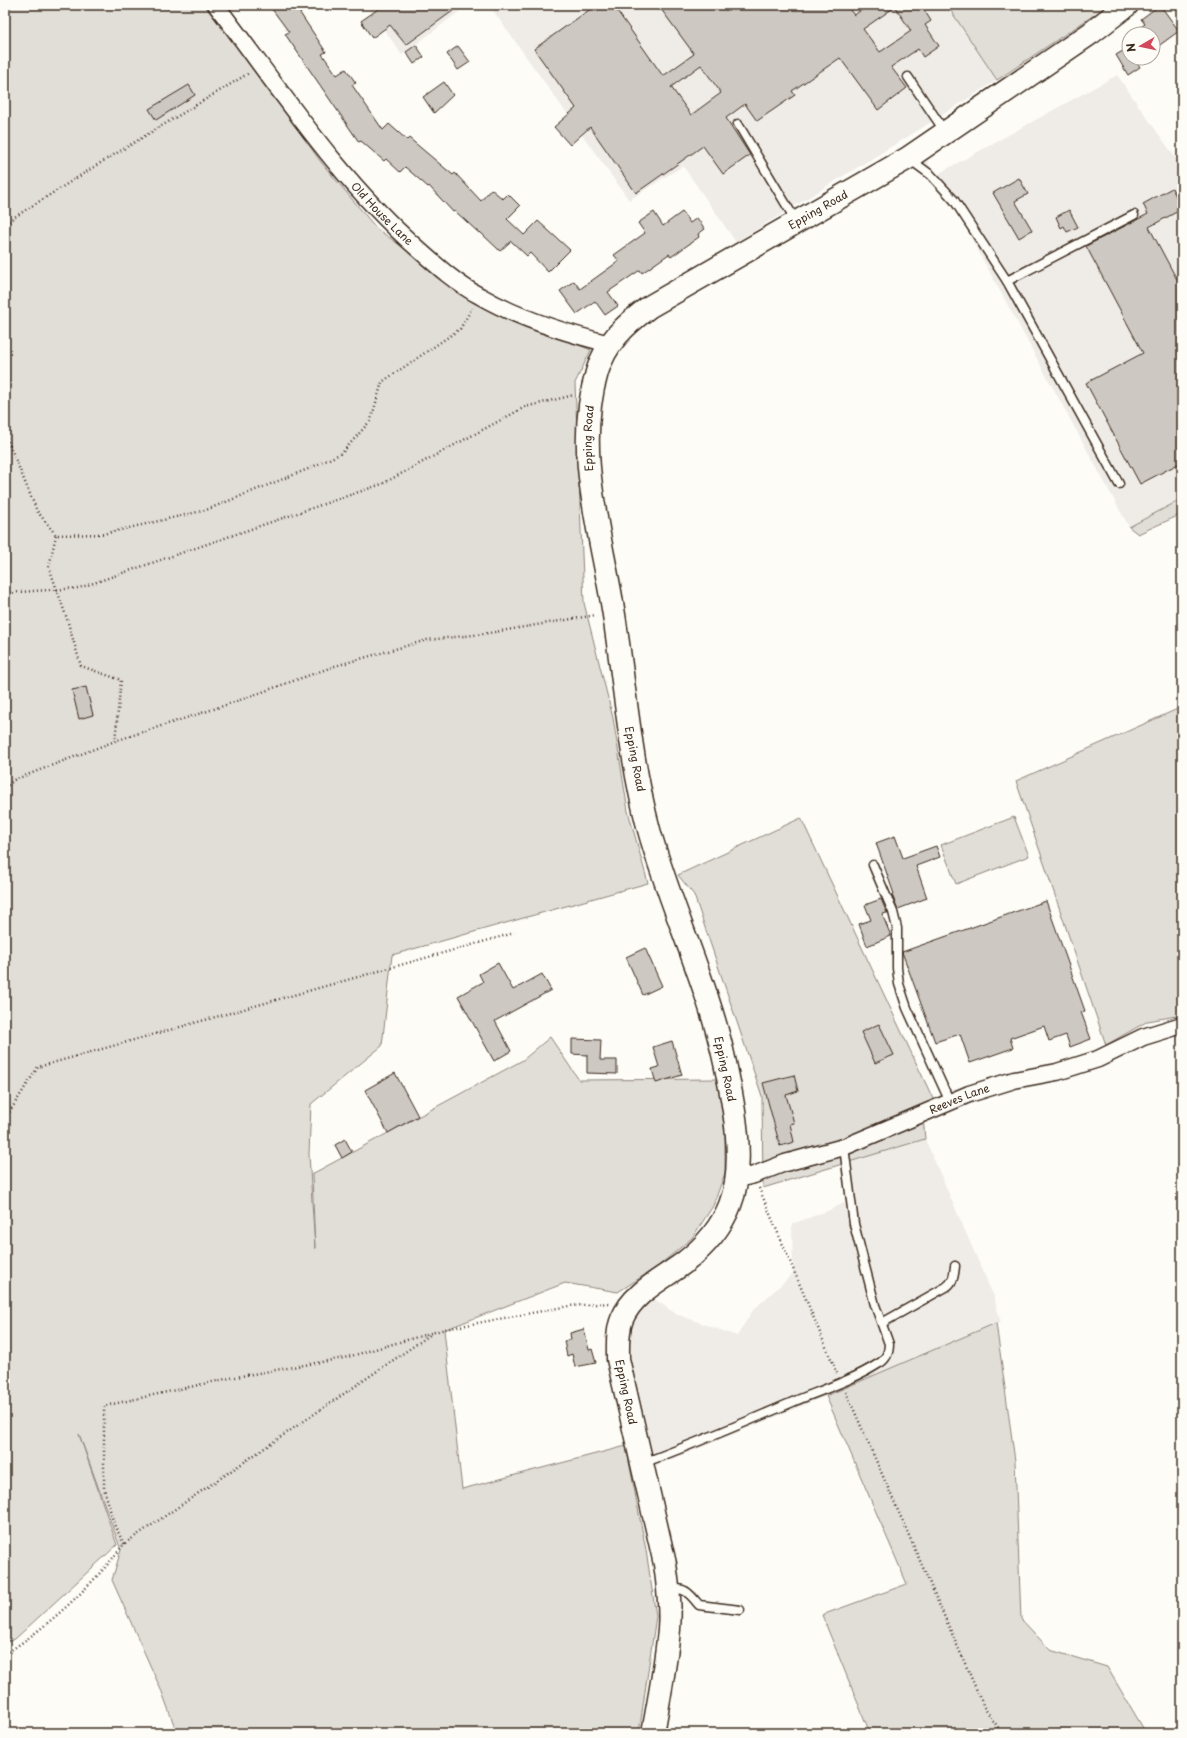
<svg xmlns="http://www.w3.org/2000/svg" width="1187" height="1738" viewBox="0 0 1187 1738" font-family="'Playpen Sans',sans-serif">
<rect width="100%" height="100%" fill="#fdfcf7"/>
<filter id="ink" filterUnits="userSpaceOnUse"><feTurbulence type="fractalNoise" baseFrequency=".025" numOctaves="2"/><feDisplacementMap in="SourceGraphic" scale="8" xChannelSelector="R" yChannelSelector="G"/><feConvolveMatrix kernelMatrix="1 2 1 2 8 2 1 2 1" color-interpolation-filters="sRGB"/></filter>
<g filter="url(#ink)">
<!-- built -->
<g fill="#efece7">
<polygon points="367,5 468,5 402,55"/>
<polygon points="489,5 947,5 997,80 917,131 736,242 683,166 629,200"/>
<polygon points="1117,75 1177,160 1182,175 1182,500 1129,527 958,214 917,169 927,160 934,176"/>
<polygon points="925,1139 994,1297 1001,1323 996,1323 826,1396 651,1468 624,1355 633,1312 653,1298 676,1314 737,1336 753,1310 793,1274 792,1224 830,1210 846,1202 840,1165"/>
</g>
<!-- green -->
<g fill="#e1ded7" stroke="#8e847a">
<polygon points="5,5 204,5 241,51 321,162 377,229 404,248 470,300 591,350 575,383 584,603 613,718 628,811 648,883 392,955 382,1046 311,1104 309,1154 315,1249 312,1174 523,1060 550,1037 579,1080 719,1079 725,1136 725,1173 713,1206 692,1238 657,1267 618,1292 565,1283 444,1330 462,1489 626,1446 646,1550 656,1616 639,1733 177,1733 162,1692 112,1580 121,1550 79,1434 117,1545 15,1639 5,1643"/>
<polygon points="947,5 1109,5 997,80"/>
<polygon points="1182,499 1182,514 1138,534 1129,527"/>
<polygon points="1182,707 1182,1015 1148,1021 1106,1045 1016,781"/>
<polygon points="1014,817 1029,856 956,884 941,845"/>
<polygon points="801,818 934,1101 922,1106 925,1139 763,1188 762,1096 694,895 678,875"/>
<polygon points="996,1323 1015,1461 1021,1619 1050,1650 1107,1667 1146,1733 870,1733 822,1615 907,1584 826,1396"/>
</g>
<!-- building -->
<g fill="#cdc8c2" stroke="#3b2a1e" fill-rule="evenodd">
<polygon points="269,5 312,5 300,13 326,52 322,54 337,75 346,69 356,83 352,85 383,130 389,124 407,140 409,138 453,175 455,173 481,201 491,189 503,199 508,194 520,206 507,219 524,235 538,221 570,250 548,272 530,253 527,256 511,241 500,251 480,232 479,233 455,211 453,212 429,186 428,187 405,167 400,172 386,159 384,161 361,141 359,142 285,34 289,32"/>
<polygon points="384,5 461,5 406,45 390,25 372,38 361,21"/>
<path d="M596 5H613L663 76 694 54 658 5H846L854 15 869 5H921L931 21 925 25 939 46 923 57 918 49 891 67 907 88 878 110 840 58 792 91 795 95 757 121 745 104 726 118 750 155 723 174 703 146 636 193 590 127 570 145 554 127 576 108 534 49ZM895 7 911 31 880 52 863 29ZM701 65 721 93 691 115 671 87Z"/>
<polygon points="1160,5 1179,31 1153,50 1153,34 1131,34 1145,24 1141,19"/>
<polygon points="416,45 424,57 414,64 406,52"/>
<polygon points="458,46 470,62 458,70 447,54"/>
<polygon points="1128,48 1129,58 1134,58 1140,67 1128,75 1116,55"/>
<polygon points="444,82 453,95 434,113 423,97"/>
<polygon points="189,85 195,95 156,120 149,109"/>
<polygon points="1019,178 1028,194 1015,201 1032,230 1019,238 993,193"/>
<polygon points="1172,188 1182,209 1149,227 1182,289 1182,462 1140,484 1086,383 1143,353 1086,246 1148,214 1143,204"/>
<polygon points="1069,210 1078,227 1067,232 1064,226 1061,228 1056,217"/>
<polygon points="654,212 663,226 682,212 690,223 697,218 705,229 698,234 699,237 671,257 669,254 642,273 640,270 608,292 618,306 605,315 595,301 577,314 560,291 574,281 580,289 619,261 614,255 645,233 638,223"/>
<polygon points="86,687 93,715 79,719 72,690"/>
<polygon points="895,836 903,858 936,846 940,857 916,866 927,898 898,909 892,895 894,894 876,843"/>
<polygon points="881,899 887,913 882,914 891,936 867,946 859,924 871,920 865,905"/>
<polygon points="1046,901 1085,1011 1081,1012 1091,1039 1070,1047 1066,1035 1049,1041 1044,1026 1010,1038 1013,1048 970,1063 960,1034 935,1042 902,952"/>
<polygon points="645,948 662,986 643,995 626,957"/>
<polygon points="498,963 513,990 542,974 551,990 495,1021 511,1051 494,1061 458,996 483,982 479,974"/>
<polygon points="879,1024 894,1055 875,1063 861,1032"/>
<polygon points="572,1039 601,1040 600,1060 617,1060 617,1074 587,1073 587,1055 572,1054"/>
<polygon points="672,1041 682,1075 656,1083 652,1069 659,1067 653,1047"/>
<polygon points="395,1073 418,1116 388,1133 365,1090"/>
<polygon points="794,1075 798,1091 786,1095 794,1123 790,1124 794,1142 780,1146 763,1083"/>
<polygon points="345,1139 352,1152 342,1158 335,1145"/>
<polygon points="584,1329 589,1350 592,1349 596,1363 575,1367 572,1354 567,1356 564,1341 571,1340 570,1333"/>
</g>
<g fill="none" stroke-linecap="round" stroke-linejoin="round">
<defs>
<g id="service">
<polyline points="908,77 945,132"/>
<polyline points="738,124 796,221"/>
<polyline points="908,158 931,175 954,200 1007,281 1134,215"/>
<polyline points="1007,281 1119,484"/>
<polyline points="873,865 893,912 897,928 897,968 899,984 907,1008 950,1102"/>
<path d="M882 1323 946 1287C954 1282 954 1274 955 1266"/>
<path d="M643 1463C694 1444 744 1423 795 1401 822 1390 853 1380 878 1364 886 1360 889 1353 889 1344L875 1305 854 1224 844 1147"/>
<path d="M669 1589C685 1587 689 1593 699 1605L740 1610"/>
</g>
<g id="minor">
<path id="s1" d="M216 5C280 89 338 179 418 249 437 266 457 284 480 296 520 319 565 333 610 344"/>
<path id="s2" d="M738 1179 754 1175 785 1163 844 1147 969 1094 1014 1080 1057 1072 1098 1059 1143 1037 1182 1025"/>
</g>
<g id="secondary">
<path id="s3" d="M653 1733C659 1699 666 1664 669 1629 671 1607 668 1585 665 1564L618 1359C618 1346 617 1331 622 1319 633 1292 663 1279 685 1262 704 1247 721 1228 730 1205 746 1165 734 1105 725 1063 708 983 671 909 649 830 630 759 625 687 614 615 602 535 573 453 597 372 606 342 625 325 649 307L908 158 1091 33 1127 5"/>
</g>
</defs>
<!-- service casing -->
<use href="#service" stroke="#3b2a1e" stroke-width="11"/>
<!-- minor casing -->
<use href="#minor" stroke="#3b2a1e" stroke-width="19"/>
<!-- secondary casing -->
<use href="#secondary" stroke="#3b2a1e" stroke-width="25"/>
<!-- path -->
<g stroke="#3b2a1e" stroke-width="2.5" stroke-dasharray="1 3" stroke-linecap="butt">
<polyline points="5,223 102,162 249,73"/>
<polyline points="5,434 37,511 56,535 103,534 206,510 308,469 342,453 371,420 382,382 460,329 472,308"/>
<polyline points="56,535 49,567 66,616 81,666 121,680 115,741"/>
<polyline points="5,593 79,588 382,484 525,407 574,395"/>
<polyline points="5,788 14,780 115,741 223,706 335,666 427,640 483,634 596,615"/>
<polyline points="5,1119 38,1067 514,933"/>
<polyline points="759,1188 837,1373"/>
<polyline points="846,1392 985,1709 1002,1733"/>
<polyline points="124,1544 114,1524 104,1488 104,1406 230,1378 344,1358 445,1329 569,1306 611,1303"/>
<path d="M5 1654C48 1627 93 1585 124 1544L430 1335"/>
</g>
<!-- service -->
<use href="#service" stroke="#fdfcf7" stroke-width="8"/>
<!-- minor -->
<use href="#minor" stroke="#fdfcf7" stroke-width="16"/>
<!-- secondary -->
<use href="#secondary" stroke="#fdfcf7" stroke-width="22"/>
</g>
</g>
<g text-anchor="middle" stroke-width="3.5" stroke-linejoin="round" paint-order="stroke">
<!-- street labels -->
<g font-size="11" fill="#3b2a1e" stroke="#fdfcf7">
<text dy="4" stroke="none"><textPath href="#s3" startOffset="1714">Epping Road</textPath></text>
<text dy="4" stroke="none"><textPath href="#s1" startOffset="267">Old House Lane</textPath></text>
<text dy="4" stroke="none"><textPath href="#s3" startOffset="1367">Epping Road</textPath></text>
<text transform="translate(635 759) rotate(79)" y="4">Epping Road</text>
<text transform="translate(725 1069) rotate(78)" y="4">Epping Road</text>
<text dy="4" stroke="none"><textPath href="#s2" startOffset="236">Reeves Lane</textPath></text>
<text transform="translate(626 1392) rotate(78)" y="4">Epping Road</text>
</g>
</g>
<!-- margin -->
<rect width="1187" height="1738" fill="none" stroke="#fdfcf7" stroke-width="20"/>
<rect x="10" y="10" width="1167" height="1718" fill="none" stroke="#3b2a1e" stroke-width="1.5" filter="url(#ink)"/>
<!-- north arrow -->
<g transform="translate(1141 46) rotate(261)"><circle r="19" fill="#fdfcf7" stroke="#afa8a0"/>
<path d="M0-3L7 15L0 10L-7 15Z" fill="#d1495b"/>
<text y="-6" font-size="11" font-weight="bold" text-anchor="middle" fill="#3b2a1e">N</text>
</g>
</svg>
